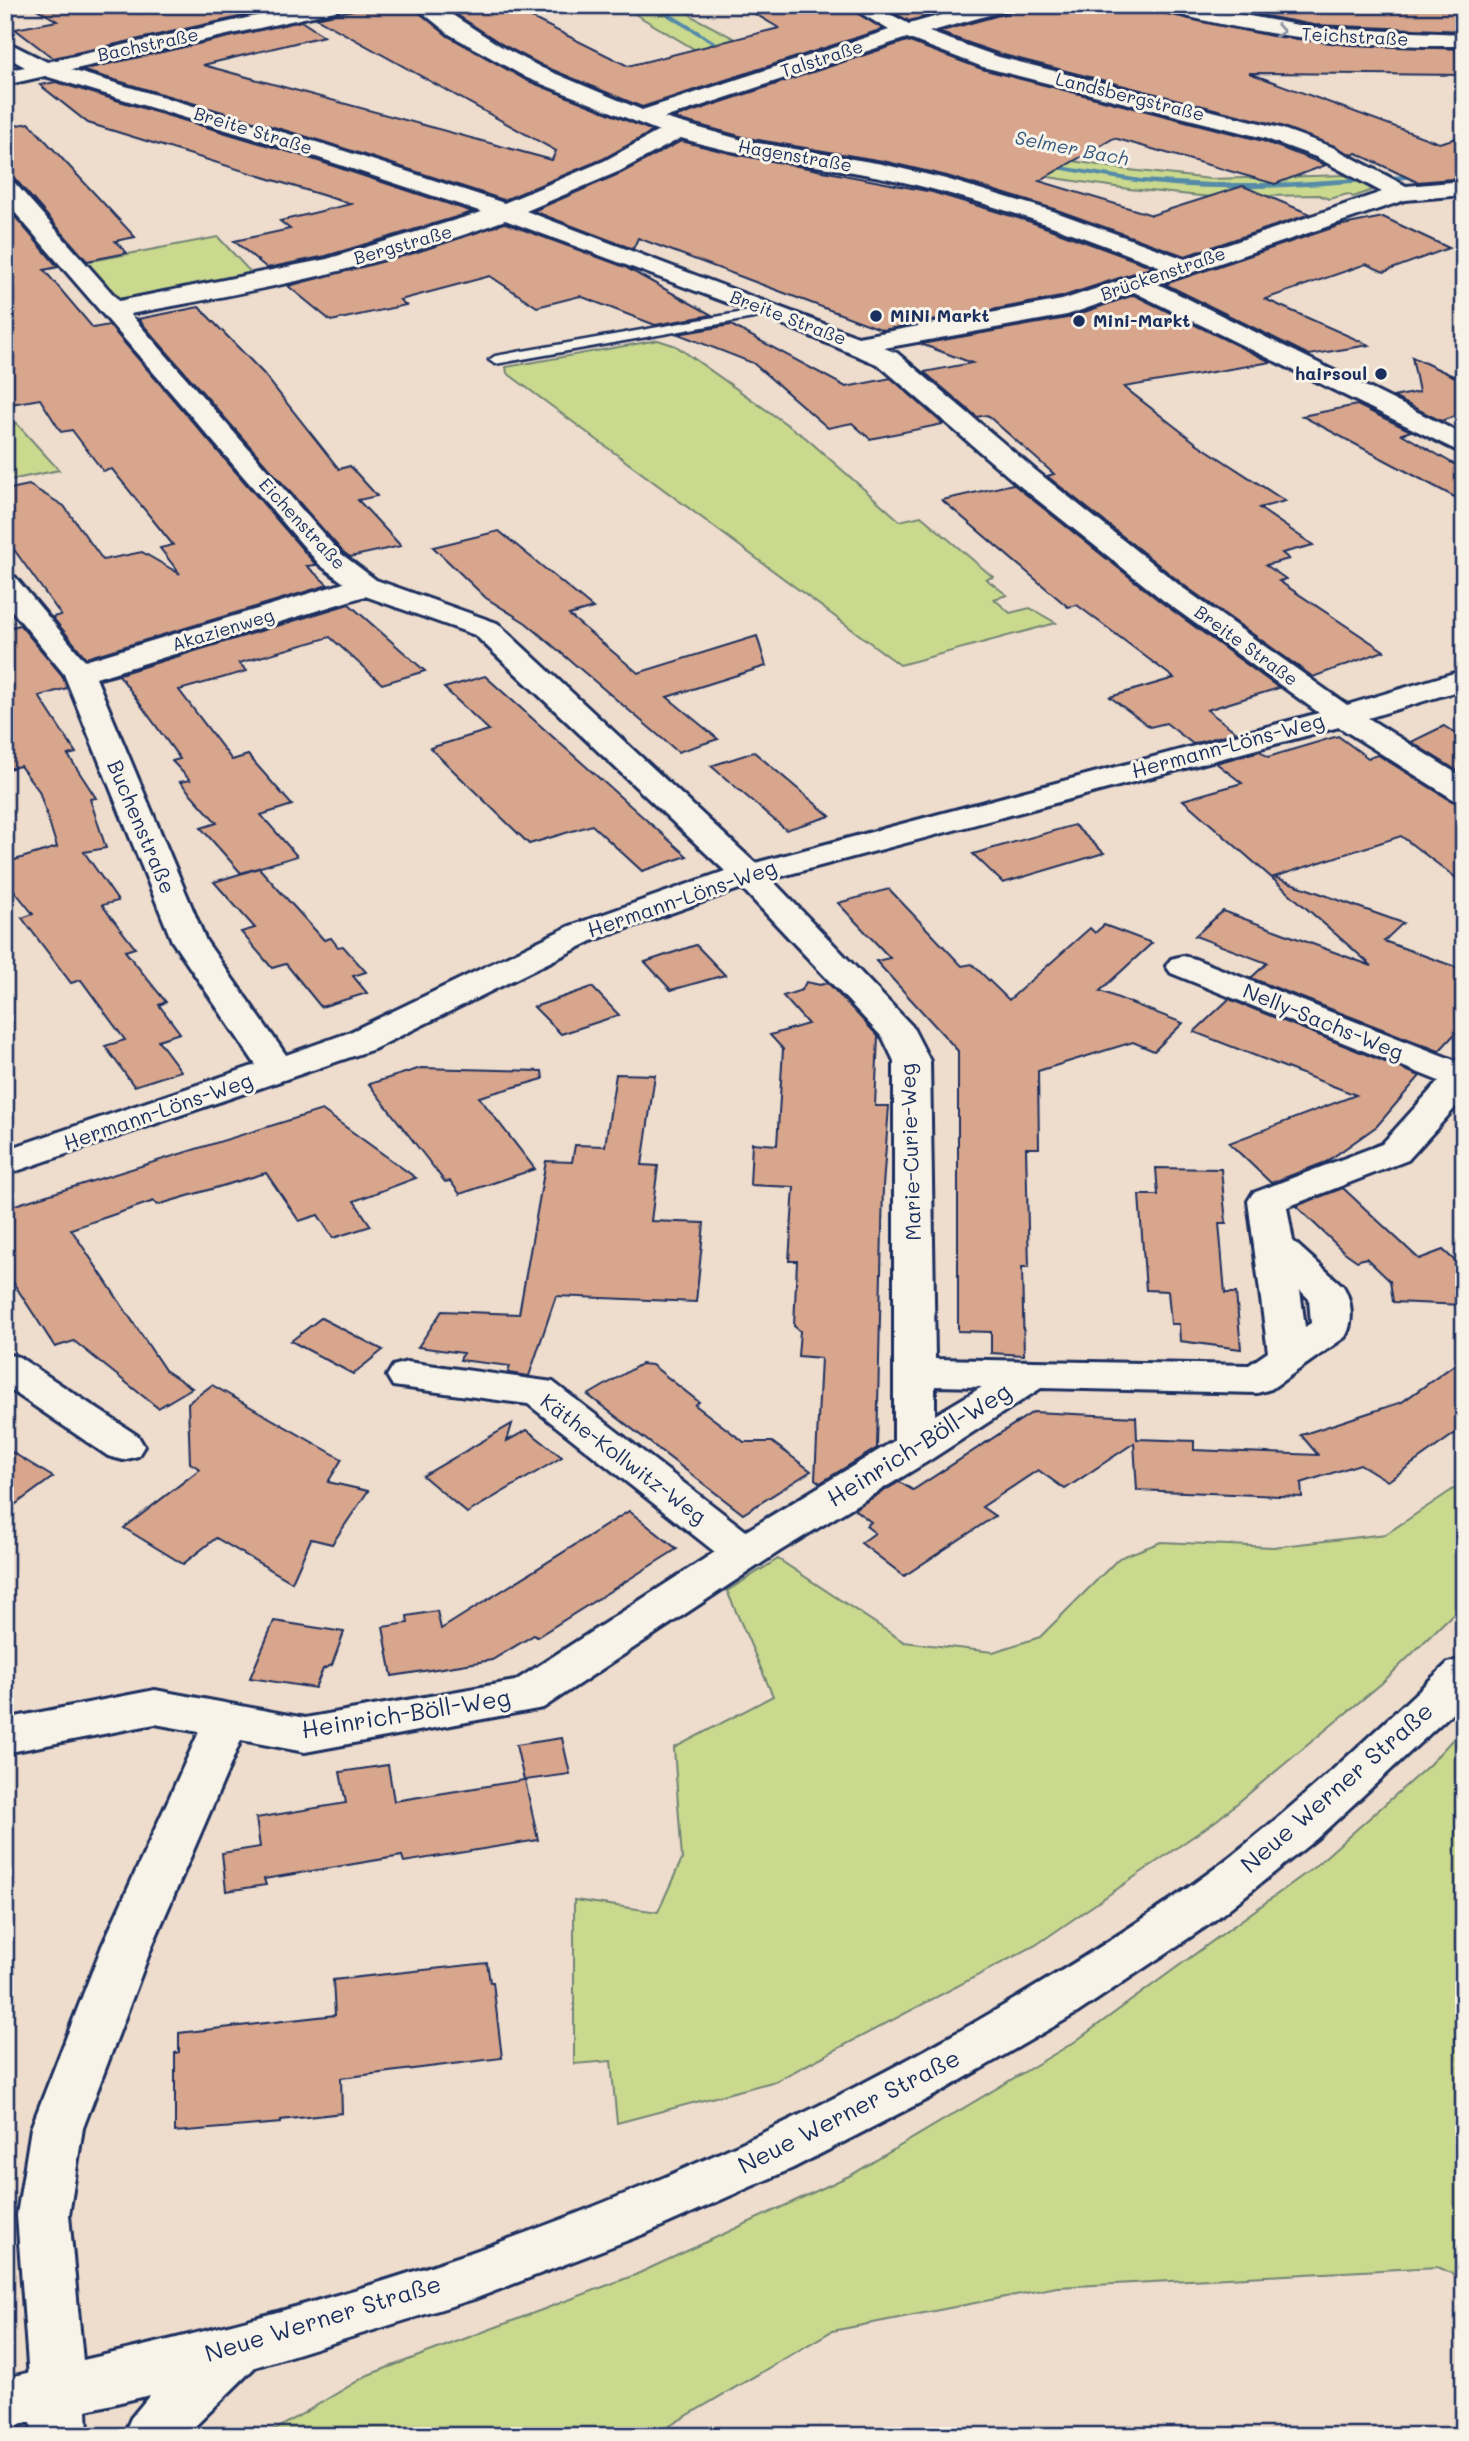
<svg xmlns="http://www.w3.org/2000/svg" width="1469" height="2441" viewBox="0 0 1469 2441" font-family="Mali,sans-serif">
<rect width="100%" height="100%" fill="#eedccc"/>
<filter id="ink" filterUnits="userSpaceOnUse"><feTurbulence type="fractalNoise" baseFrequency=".0143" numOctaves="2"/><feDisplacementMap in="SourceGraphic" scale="14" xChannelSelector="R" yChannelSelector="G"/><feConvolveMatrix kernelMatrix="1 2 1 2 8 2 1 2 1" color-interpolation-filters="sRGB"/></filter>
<g filter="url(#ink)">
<!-- green -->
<g fill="#cad98d" stroke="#728476" stroke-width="2">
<polygon points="635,5 681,5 693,17 783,64 756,74 701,53 635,14"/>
<polygon points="803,71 1036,155 1129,170 1211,179 1346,175 1373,190 1353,197 1348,194 1329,199 1319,195 1211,197 1129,189 1048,177 969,157 768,82"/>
<polygon points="218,237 255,277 134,299 116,298 86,262"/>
<polygon points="658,340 676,346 806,438 900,521 921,516 993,577 986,579 1007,595 994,599 1010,613 1030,608 1056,623 900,665 507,373 506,367"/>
<polygon points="17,423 17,424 59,470 5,481 5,425"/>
<polygon points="1464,1482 1464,1603 1381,1684 1217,1820 1036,1945 776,2081 617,2123 611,2061 574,2064 574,1900 658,1912 682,1859 674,1748 773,1696 727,1591 778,1559 904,1642 993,1652 1040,1637 1119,1558 1161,1542 1273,1547 1386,1534"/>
<polygon points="1464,1727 1464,2279 1438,2267 1057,2287 832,2331 652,2436 265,2436 368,2375 635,2275 851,2175 1073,2043 1313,1868 1428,1766"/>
</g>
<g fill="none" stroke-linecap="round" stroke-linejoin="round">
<!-- stream -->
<g fill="#558ba9" fill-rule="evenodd">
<polygon points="662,5 668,5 673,15 731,51 726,52 668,17"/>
<path d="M1042 163 1141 179 1211 183H1280L1420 174 1424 176 1420 178C1338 184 1255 192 1173 186 1130 183 1088 174 1045 167H1042Z"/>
</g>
</g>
<!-- building -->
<g fill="#d8a68c" stroke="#1b2f5e" stroke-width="2">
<polygon points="30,5 276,5 280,8 53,58 15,29 57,21"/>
<polygon points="376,5 410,5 448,36 526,80 653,131 603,159 504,200 324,142 81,70 301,21 324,36 203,65 552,160 556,151 316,18"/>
<polygon points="442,5 506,5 628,66 779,28 740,5 844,5 883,29 642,107 543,66 503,45"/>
<polygon points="879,5 967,5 909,21"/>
<polygon points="1015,5 1154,5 1158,12 1272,36 1348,45 1464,49 1464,75 1249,73 1439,143 1464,136 1464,178 1417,182 1356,153 1353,155 1281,126 1000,54 938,32 1011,12"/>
<polygon points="1207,5 1464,5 1464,31 1314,25"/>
<polygon points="907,41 982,69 1263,141 1326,165 1275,184 1114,138 1039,181 1152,215 1243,186 1310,214 1185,256 1054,209 947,176 883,161 747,138 673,118"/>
<polygon points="56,82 306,157 473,212 326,256 267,268 234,241 290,229 280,221 351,204 88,123 40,85"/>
<polygon points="29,123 135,237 115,241 127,253 87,261 15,179 5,177 5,127"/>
<polygon points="681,141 734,154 932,192 1031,222 1153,267 1061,297 883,330 638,238 633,249 533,211 621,173"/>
<polygon points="5,205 58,267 44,270 93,328 109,325 316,565 307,566 328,585 86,658 52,617 61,615 5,537 5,490 29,485 64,506 103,560 142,552 180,574 160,548 173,545 112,469 103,471 72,430 61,432 40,399 5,405"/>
<polygon points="1383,217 1449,248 1384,272 1366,264 1265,299 1369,345 1309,355 1165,284 1338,226"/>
<polygon points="505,223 625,267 712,315 655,325 580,296 537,307 490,276 400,300 406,305 331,321 288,286 414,253"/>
<polygon points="1134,295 1271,362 1124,387 1196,443 1285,501 1259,508 1313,545 1282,553 1289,559 1266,565 1286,579 1279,581 1384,651 1313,677 1185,586 1047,476 1054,474 987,415 977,417 924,372 972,363 921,344 1067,318"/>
<polygon points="199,307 263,373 339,469 350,466 377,496 358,500 401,546 350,557 342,551 138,319"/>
<polygon points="731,325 846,387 891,378 943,424 870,439 852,423 828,428 753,363 678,334"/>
<polygon points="1412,357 1464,381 1464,413 1441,421 1393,397 1419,392"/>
<polygon points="1357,405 1411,431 1402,434 1464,470 1464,502 1302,416"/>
<polygon points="1013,484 1161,602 1279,688 1207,710 1236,732 1193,744 1166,723 1150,727 1110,697 1174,678 1077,605 1068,607 942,500"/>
<polygon points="499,531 593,608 569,615 638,673 757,636 766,666 667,697 718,739 678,752 526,623 486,598 433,547"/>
<polygon points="349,604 425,671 382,684 330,637 239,663 247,671 179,690 232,760 248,755 292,805 261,815 297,856 241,873 201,828 217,823 180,782 190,780 172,761 180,759 119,675 100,680"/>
<polygon points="20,625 62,675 67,688 39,696 76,753 68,755 96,798 90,799 106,848 84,852 118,901 102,905 135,948 125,951 166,1002 159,1005 180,1033 158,1040 181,1071 134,1086 105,1046 125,1040 81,980 71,983 22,918 33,914 5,879 5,863 57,847 39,791 20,766 5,770 5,629"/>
<polygon points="485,676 563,746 687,856 642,871 592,825 529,844 430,748 489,730 444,688"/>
<polygon points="1444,726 1464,739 1464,775 1411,742"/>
<polygon points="1338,736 1368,758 1378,755 1452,801 1464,804 1464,884 1401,836 1274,877 1403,923 1384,941 1464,970 1464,1024 1439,1051 1251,978 1267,963 1195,936 1223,911 1372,966 1183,800 1242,783 1216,763 1260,751 1268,757"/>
<polygon points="754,752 824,811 830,816 786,830 711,766"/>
<polygon points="1074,825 1104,853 1003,883 973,854"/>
<polygon points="259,868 324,940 331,938 338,947 343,946 366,972 353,976 367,993 321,1007 286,964 272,968 241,932 255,928 214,882"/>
<polygon points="889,889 962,966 972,964 1009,1000 1090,928 1095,933 1104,925 1152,943 1100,991 1183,1023 1154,1051 1133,1042 1038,1071 1039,1148 1026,1148 1029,1267 1022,1267 1024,1355 991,1353 991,1332 958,1331 958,1051 876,961 890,958 838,903"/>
<polygon points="696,945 725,975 671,990 645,962"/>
<polygon points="806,982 820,985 828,983 878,1036 875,1106 889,1106 883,1186 877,1448 820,1483 815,1479 821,1358 798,1356 800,1331 794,1326 797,1261 789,1261 794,1187 750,1185 752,1143 777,1145 783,1049 770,1035 808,1024 783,996 802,990"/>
<polygon points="592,987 619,1015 561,1034 534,1007"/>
<polygon points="1229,999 1420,1076 1377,1126 1326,1162 1271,1183 1229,1143 1356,1095 1194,1032"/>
<polygon points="421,1068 542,1071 543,1079 479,1097 535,1169 460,1194 450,1181 445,1182 369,1084"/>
<polygon points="616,1074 655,1075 642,1165 658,1166 651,1221 704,1223 696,1302 556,1296 529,1376 508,1373 510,1366 460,1360 463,1353 418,1347 442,1311 519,1314 546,1161 572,1162 575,1145 605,1146"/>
<polygon points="322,1110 416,1178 354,1201 371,1226 333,1238 318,1215 299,1221 266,1173 157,1205 154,1201 71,1229 165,1370 192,1388 158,1408 74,1341 55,1347 5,1270 5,1208"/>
<polygon points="1156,1168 1221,1169 1226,1223 1219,1223 1225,1293 1236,1293 1241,1349 1180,1341 1179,1324 1171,1324 1168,1291 1146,1290 1139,1195 1158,1195"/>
<polygon points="1343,1188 1419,1259 1443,1250 1464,1269 1464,1305 1393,1302 1390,1281 1366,1258 1357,1261 1343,1251 1296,1206"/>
<polygon points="321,1318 383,1350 353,1374 291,1341"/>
<polygon points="1464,1358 1464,1427 1388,1481 1360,1464 1301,1483 1302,1497 1137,1490 1134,1443 1065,1489 1038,1470 982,1507 995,1516 904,1576 861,1543 875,1533 866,1526 871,1522 854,1509 899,1482 913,1490 1033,1412 1136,1417 1137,1439 1194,1441 1194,1450 1318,1455 1301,1435 1402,1402"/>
<polygon points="641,1364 652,1365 699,1402 695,1405 744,1442 772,1442 811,1471 743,1514 588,1395"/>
<polygon points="212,1385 342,1459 328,1482 368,1491 332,1544 311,1539 292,1582 216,1538 183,1564 124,1528 200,1469 190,1463 188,1403"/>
<polygon points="512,1424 507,1441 527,1430 562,1457 467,1513 423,1476"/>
<polygon points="5,1448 53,1477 5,1512"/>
<polygon points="629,1511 677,1549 537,1637 534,1635 492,1660 392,1676 383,1627 408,1623 407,1616 437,1611 441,1629"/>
<polygon points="274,1621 344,1632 332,1665 323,1669 315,1688 250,1678"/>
<polygon points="562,1738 570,1774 525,1780 538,1840 404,1862 402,1856 264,1879 266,1885 226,1891 222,1853 260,1847 256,1818 346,1803 340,1772 388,1765 394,1801 438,1794 524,1780 516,1745"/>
<polygon points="487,1963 490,1982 493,1982 502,2058 341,2078 342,2113 281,2120 281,2123 175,2132 175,2053 179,2052 179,2033 335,2015 333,1980"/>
</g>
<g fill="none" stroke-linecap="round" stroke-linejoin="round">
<defs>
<polygon id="lane" points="772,307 778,311 776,314 495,364 489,360 495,356"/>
<g id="street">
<path d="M306 5H345L335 11 71 70 323 144 504 203 604 161 659 131 527 78 449 34 413 5H437L502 47 542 68 642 110 889 30 847 5H873L909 24 978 5H1013L1010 9 929 32 999 57 1280 128 1332 147 1406 186 1464 181V195L1405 200 1158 284 1464 435V454L1134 292 1067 315 884 348 897 353 1035 470 1183 588 1347 705 1464 670V689L1368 718 1464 778V802L1453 799 1339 727 771 879 912 1026 930 1061 935 1359 1249 1365 1268 1352 1248 1201 1253 1193 1382 1144 1439 1081 1171 973 1166 966 1171 959 1183 956 1195 959 1464 1064V1098L1408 1160 1287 1207 1293 1241 1343 1286C1352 1300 1354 1323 1345 1337L1271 1389 1257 1393 1041 1388 930 1460 780 1551 543 1708 305 1752 241 1740 152 1946 83 2128 69 2215 86 2392 78 2410 58 2417 38 2410 30 2392 17 2215 31 2128 102 1946 199 1732 155 1724 5 1753V1719L155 1690 305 1718 515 1681 715 1552 528 1404 393 1386 387 1376 393 1366 407 1362 553 1382 746 1531 894 1441V1061L883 1038 742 888 594 940 374 1049 5 1175V1150L256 1065 172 941 64 674 5 602V574L15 577 85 661 344 583 320 565 5 201V179L13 181 119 301 327 259 482 212 307 154 45 76 5 85V71L25 67 5 56V41L47 62ZM907 38 983 67 1264 138 1316 157 1382 192 1185 259 1053 211 946 179 882 164 746 141 664 118ZM681 138C752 160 826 165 899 181 988 201 1076 234 1161 267L1062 300 858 337 526 211 620 171ZM505 220 763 316 879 365 1015 482 1163 600 1319 713 755 863 497 623 376 580 340 553 130 314C257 291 384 266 505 220ZM365 596 475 635 725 871 570 926 348 1033 286 1055 206 941 96 678ZM1300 1290 1309 1299 1311 1323 1305 1327ZM935 1386 982 1387 935 1415Z"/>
<path d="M1156 5H1191L1314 28 1464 34V46C1359 47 1260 37 1159 9Z"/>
<polygon points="5,1354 19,1357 138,1436 144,1446 138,1456 123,1460 108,1456 5,1386"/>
</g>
<path id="secondary" d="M1464 1658V1702L1316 1839 1211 1923 1077 2013 937 2094 793 2168 644 2234 474 2299 255 2367 185 2436H123L131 2418 150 2395 87 2410 88 2436H32L31 2422 5 2428V2378C110 2354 213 2331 316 2301 545 2237 766 2141 972 2024 1055 1976 1137 1926 1214 1869 1297 1806 1372 1734 1448 1663Z"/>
</defs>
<!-- lane casing -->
<use href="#lane" stroke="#1b2f5e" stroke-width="5"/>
<!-- street casing -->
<use href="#street" stroke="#1b2f5e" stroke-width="6"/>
<!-- secondary casing -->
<use href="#secondary" stroke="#1b2f5e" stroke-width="6"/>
<!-- lane -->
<use href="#lane" fill="#f7f3e8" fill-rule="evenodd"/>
<!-- street -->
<use href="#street" fill="#f7f3e8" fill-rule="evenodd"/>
<!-- secondary -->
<use href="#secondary" fill="#f7f3e8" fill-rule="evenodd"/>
</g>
<!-- one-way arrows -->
<defs><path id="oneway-chevron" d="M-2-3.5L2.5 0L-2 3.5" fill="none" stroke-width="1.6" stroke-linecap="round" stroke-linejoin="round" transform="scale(1.75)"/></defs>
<use stroke="#8991a3" href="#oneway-chevron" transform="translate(1280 31) rotate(10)"/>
</g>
<!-- markers -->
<g fill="#1b2f5e" stroke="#f7f3e8" stroke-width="2.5">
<circle cx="876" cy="316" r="7"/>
<circle cx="1079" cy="321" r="7"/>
<circle cx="1381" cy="374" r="7"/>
</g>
<g text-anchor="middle" stroke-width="6" stroke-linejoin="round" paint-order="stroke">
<!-- far-street labels -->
<g font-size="18" fill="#1b2f5e" stroke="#f7f3e8">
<text transform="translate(1355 37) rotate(3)" y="6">Teichstraße</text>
<text transform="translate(148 45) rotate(-12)" y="6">Bachstraße</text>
<text transform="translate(822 59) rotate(-18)" y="6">Talstraße</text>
<text transform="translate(1130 97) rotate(14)" y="6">Landsbergstraße</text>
<text transform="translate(253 131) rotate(17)" y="6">Breite Straße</text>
<text transform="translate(795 156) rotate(10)" y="6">Hagenstraße</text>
<text transform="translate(403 245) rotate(-16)" y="6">Bergstraße</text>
<text transform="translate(1163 274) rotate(-19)" y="6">Brückenstraße</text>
<text transform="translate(788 318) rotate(21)" y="6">Breite Straße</text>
<text transform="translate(302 524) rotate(47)" y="6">Eichenstraße</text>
<text transform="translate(223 630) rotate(-17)" y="6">Akazienweg</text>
<text transform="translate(1246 646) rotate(36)" y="6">Breite Straße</text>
</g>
<!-- far-poi labels -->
<g font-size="18" font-weight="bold" fill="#1b2f5e" stroke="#f7f3e8" text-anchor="start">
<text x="890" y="322">MiNi Markt</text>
<text x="1093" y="327">Mini-Markt</text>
<text x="1367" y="380" text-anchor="end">hairsoul</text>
</g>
<!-- far-water labels -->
<g font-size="19" font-style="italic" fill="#33567d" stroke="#f7f3e8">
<text transform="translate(1072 148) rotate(11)" y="7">Selmer Bach</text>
</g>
<!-- street labels -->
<g font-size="21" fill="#1b2f5e" stroke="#f7f3e8">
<text transform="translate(1228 746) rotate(-15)" y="7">Hermann-Löns-Weg</text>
<text transform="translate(141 827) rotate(67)" y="7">Buchenstraße</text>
<text transform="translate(682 899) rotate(-19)" y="7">Hermann-Löns-Weg</text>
<text transform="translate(1323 1022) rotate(22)" y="7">Nelly-Sachs-Weg</text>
<text transform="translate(158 1112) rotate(-19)" y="7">Hermann-Löns-Weg</text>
<text transform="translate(911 1152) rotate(-92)" y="7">Marie-Curie-Weg</text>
<text transform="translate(623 1459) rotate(37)" y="7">Käthe-Kollwitz-Weg</text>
</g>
<!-- near-street labels -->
<g font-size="24" fill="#1b2f5e" stroke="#f7f3e8">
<text transform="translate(919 1445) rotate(-32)" y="8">Heinrich-Böll-Weg</text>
<text transform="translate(406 1714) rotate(-9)" y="8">Heinrich-Böll-Weg</text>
<text transform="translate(1337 1788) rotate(-41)" y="8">Neue Werner Straße</text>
<text transform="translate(849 2112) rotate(-27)" y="8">Neue Werner Straße</text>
<text transform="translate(323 2319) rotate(-17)" y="8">Neue Werner Straße</text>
</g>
</g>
<!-- margin -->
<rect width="1469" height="2441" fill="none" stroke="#f7f3e8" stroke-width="28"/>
<rect x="14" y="14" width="1441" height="2413" fill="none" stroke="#1b2f5e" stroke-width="2.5" filter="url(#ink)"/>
</svg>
